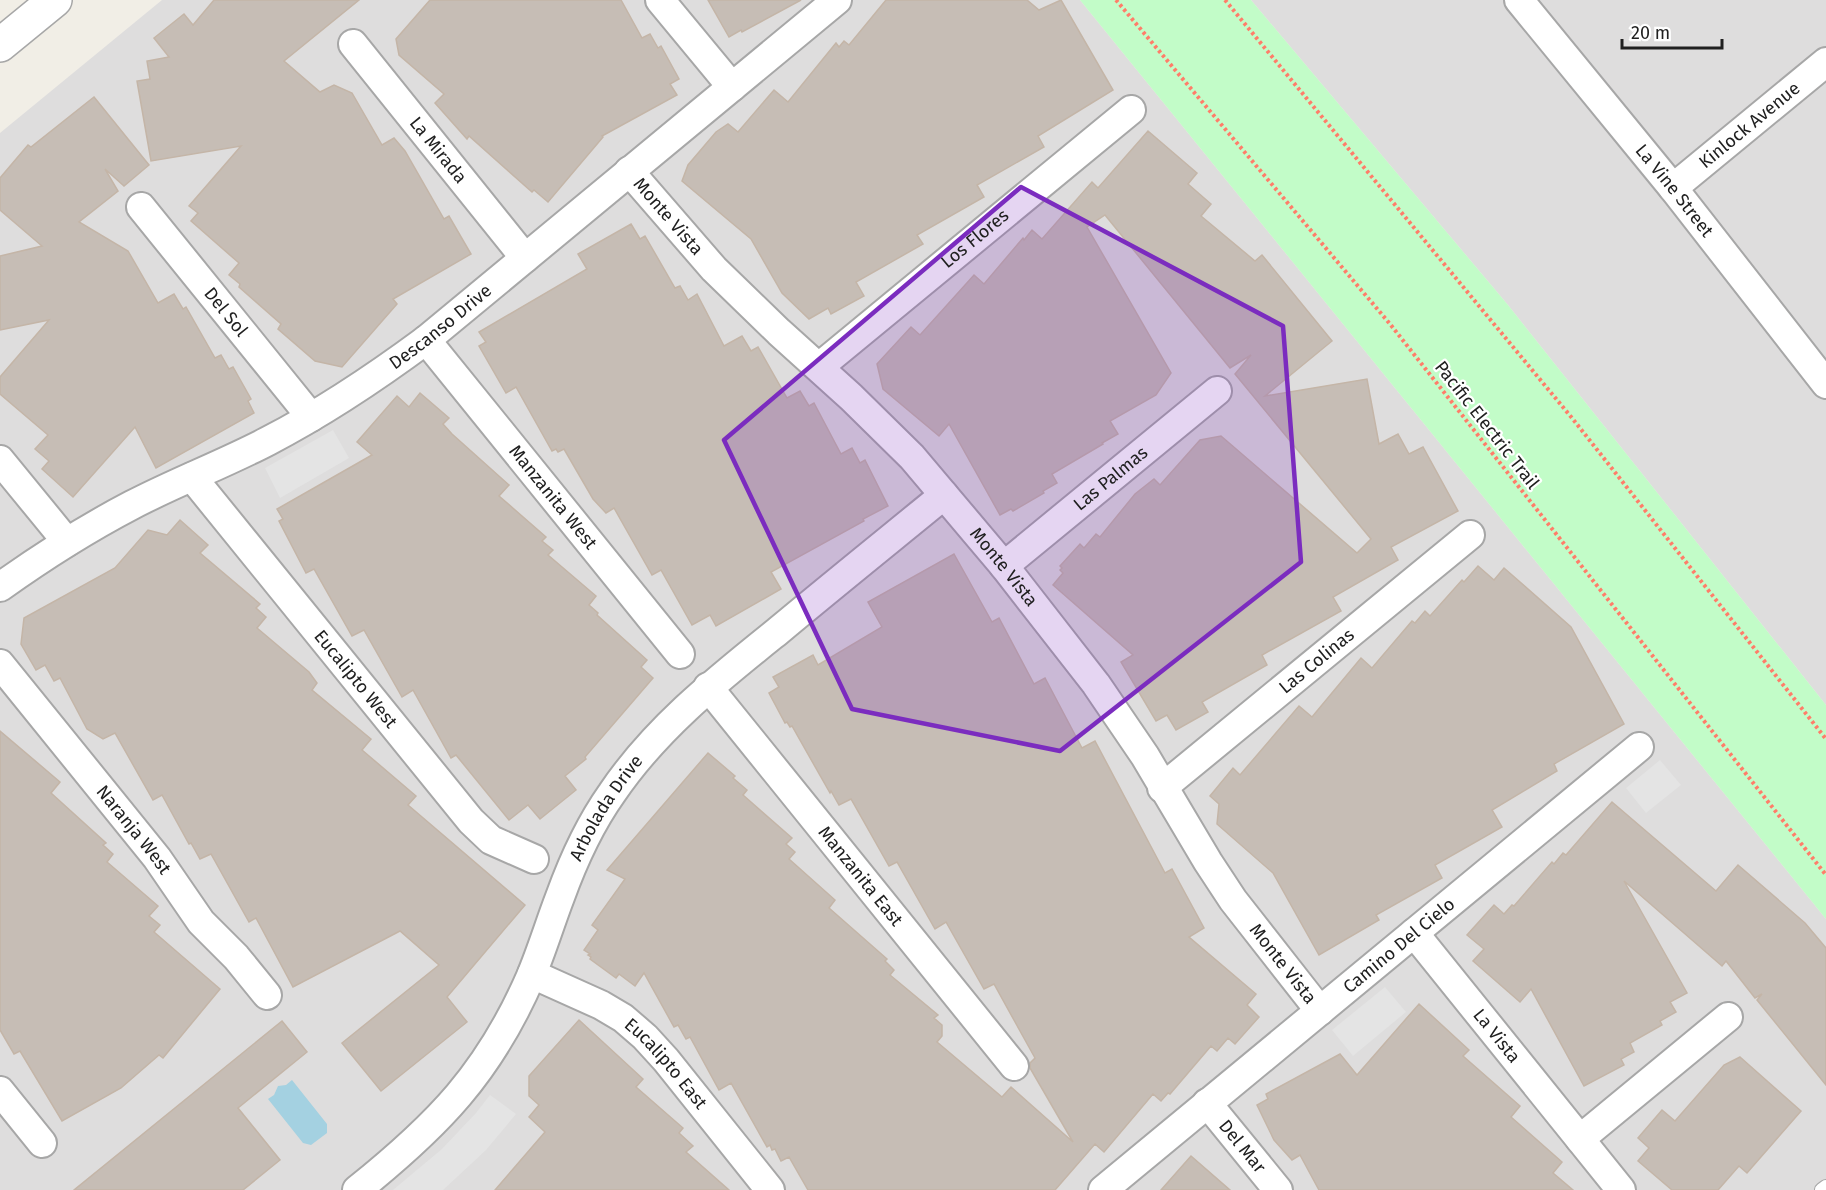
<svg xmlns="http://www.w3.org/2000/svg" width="1826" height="1190" viewBox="0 0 1826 1190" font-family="'Fira Sans',sans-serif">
<rect width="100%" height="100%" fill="#f1eee6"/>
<!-- residential -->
<g fill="#dedddd">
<polygon points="162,0 1080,0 1826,919 1826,1190 0,1190 0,133"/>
<polygon points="1251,0 1826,0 1826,705 1508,305"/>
</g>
<!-- park -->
<polygon fill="#c2fcc8" points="1080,0 1251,0 1508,305 1826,705 1826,919"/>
<!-- parking -->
<g fill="#e4e4e4">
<polygon points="333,430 349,458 280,498 265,468"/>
<polygon points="1660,760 1681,785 1646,813 1626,788"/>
<polygon points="1385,987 1406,1012 1353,1056 1332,1030"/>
<polygon points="490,1095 516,1114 486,1150 443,1190 393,1190 442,1149 476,1113"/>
</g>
<!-- water -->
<polygon fill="#a4d1e1" points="292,1080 327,1124 327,1133 311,1145 303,1143 268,1099 274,1095 278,1086 286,1085"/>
<!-- building -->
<g fill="#c6bdb5" stroke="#c4b5a7" stroke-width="1.5">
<polygon points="214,0 359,0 284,61 320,92 334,85 352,93 382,145 394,138 405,151 444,219 449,216 471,254 393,299 397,304 342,367 315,361 278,329 281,324 239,287 240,284 229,275 239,263 191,221 198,213 189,206 241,146 151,161 137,81 150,79 147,61 169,57 154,38 184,14 193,25"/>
<polygon points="430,0 621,0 642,38 650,34 658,48 661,46 679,79 670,84 677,95 602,136 603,137 548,202 534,190 532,192 469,136 467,139 435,103 444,94 399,55 396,39"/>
<polygon points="708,0 801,0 742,32 741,30 729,37"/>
<polygon points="886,0 1027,0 1039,10 1061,0 1113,90 1038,136 1044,147 977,185 984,197 917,235 923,244 856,282 864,296 831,314 828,308 809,319 782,293 751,239 682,181 688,165 716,132 728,124 738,132 774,90 788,102 836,43 839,47 844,41 849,45"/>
<polygon points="94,97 149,165 124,186 105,169 118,191 79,222 128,251 158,303 174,294 183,309 186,307 215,358 221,355 229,369 233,367 251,399 248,401 254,413 156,468 135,427 73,497 42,469 49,461 35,449 48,435 0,394 0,377 49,320 0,330 0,256 42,246 0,210 0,178 28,145 31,147"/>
<polygon points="1148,131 1197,173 1188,184 1211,204 1201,216 1255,261 1262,255 1332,341 1265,396 1367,379 1379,444 1398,434 1409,454 1423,447 1458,511 1391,547 1398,560 1333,597 1341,611 1262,655 1267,665 1202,702 1208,712 1176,730 1167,715 1156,721 1121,662 1133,655 1053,585 1063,573 1060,570 1062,568 1060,566 1080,544 1084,548 1096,534 1100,537 1135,494 1154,479 1160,485 1200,440 1221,436 1357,553 1371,539 1235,374 1251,355 1230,368 1105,215 1087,227 1171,373 1156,395 1110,421 1118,434 1102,443 1103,444 1052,474 1057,483 1043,491 1044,493 1013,511 1011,509 1000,515 949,424 939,436 883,389 877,364 911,327 920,335 974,275 984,284 1023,238 1024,240 1032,230 1042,239 1092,182 1098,188"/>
<polygon points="631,224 640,239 645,236 675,288 680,286 688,300 697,294 724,346 742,336 751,351 758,347 787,398 800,391 809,406 814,403 841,454 852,448 860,463 865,460 888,506 863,519 864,521 771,572 781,589 716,626 710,615 692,625 661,570 652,575 614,508 606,513 593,499 564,449 558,452 556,449 552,451 516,387 506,393 479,346 486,342 479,332 587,269 578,254"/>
<polygon points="420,393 449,418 443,424 452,434 509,485 499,496 546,537 542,541 553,550 548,555 596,596 589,605 598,613 597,615 647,660 641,667 653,678 585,757 586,759 565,776 576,790 540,819 528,805 509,820 456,755 451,758 413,690 402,697 364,630 352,636 314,569 306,573 279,521 283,519 277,509 372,455 357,442 397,396 409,407"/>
<polygon points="180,520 208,545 200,553 260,604 256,608 266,617 257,628 309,672 317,683 312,690 371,739 362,750 416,796 408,805 525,905 447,997 467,1022 381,1091 342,1043 439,965 400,931 293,987 256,918 249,922 211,854 200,859 191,843 189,844 162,795 153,800 115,733 103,739 87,729 60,678 54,681 45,665 36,670 21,644 24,618 115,568 148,530 167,535"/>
<polygon points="954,554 992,622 999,618 1034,684 1045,678 1082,748 1095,741 1165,873 1172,869 1204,928 1189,937 1256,994 1247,1005 1259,1017 1235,1044 1228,1038 1217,1051 1211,1046 1170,1094 1168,1093 1161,1101 1153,1094 1104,1152 1095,1144 1055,1190 808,1190 789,1157 781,1161 775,1149 772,1150 770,1145 767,1147 731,1083 719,1090 690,1037 686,1039 678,1025 674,1027 644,973 635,986 619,974 616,978 590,959 591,957 588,955 590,954 584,950 598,930 592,925 625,879 607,870 708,753 735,776 733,778 747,790 743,795 792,838 786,844 795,852 789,859 835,900 829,908 887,959 885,961 894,970 890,975 938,1015 934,1018 942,1025 942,1036 937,1042 1002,1097 1011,1087 1073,1142 1030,1068 1030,1063 1035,1058 994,984 984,989 946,922 935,929 897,862 889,866 851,799 839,805 831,791 830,793 792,726 790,727 787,722 785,723 769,693 779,687 773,677 813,655 818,665 882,627 868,602"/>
<polygon points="1478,566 1494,580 1504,568 1571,627 1624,724 1554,764 1557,771 1492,810 1502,827 1435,865 1442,878 1376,915 1379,920 1319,955 1273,873 1217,824 1219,804 1210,796 1233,768 1240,775 1299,706 1312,717 1361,658 1372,668 1412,621 1415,623 1425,611 1430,616 1462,580 1464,582"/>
<polygon points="0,731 60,782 51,793 106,843 103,845 113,854 107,862 158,906 149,916 160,925 154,932 220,989 163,1058 159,1055 121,1088 62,1121 20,1051 14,1054 0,1030"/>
<polygon points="1612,802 1716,891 1738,865 1805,923 1826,948 1826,1085 1757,1000 1762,994 1755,998 1726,961 1722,966 1624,881 1687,993 1670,1002 1676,1012 1660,1021 1662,1025 1630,1043 1634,1052 1621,1059 1624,1065 1584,1086 1531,989 1520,1002 1473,961 1484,949 1467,935 1494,905 1504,914 1512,905 1514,906 1552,862 1554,864 1563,853 1566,855"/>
<polygon points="1419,1004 1469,1050 1463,1056 1520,1106 1511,1117 1562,1162 1553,1173 1573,1190 1319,1190 1300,1155 1292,1160 1274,1140 1257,1105 1268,1099 1266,1094 1340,1054 1357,1075"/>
<polygon points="579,1020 643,1079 636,1087 683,1128 679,1133 693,1146 686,1152 729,1190 495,1190 545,1132 529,1117 539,1105 529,1096 529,1076"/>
<polygon points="282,1021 307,1052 238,1108 280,1160 243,1190 74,1190"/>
<polygon points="1740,1057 1801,1111 1747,1173 1739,1166 1718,1190 1672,1190 1638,1161 1649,1148 1638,1138 1662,1110 1675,1121 1724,1065"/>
<polygon points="1191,1156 1230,1190 1161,1190"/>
</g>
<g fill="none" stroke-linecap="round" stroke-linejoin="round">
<defs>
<polyline id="service" points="1822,1190 1826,1187"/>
<g id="minor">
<polyline points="660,0 732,87"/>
<path id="s1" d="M1519 0 1673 188 1826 384"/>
<path id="s2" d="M353 44 525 258"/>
<path id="s3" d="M629 171 714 269 779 332 851 397 912 457 1004 566 1096 684 1145 756 1208 862 1233 900 1320 1011"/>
<path id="s4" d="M1673 188 1826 62"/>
<path id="s5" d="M141 207 311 417"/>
<path id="s6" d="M426 340 680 654"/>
<path id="s7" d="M819 367 1131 110"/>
<polyline points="0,460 67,542"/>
<path id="s8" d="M192 477 471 821 491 840 534 859"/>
<path id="s9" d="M1004 566 1217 391"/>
<path id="s10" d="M0 587C42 557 86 529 132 505 176 482 224 464 268 441 324 412 376 377 426 340L837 0"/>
<path id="s11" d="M0 664 157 858 201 922 236 957 267 995"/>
<path id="s12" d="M708 687 1014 1066"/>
<path id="s13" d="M1162 788 1470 535"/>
<path id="s14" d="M1414 933 1621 1190"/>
<path id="s15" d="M532 974 601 1005 623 1018 645 1037 666 1060 770 1190"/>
<polyline points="0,1091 42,1143"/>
<path id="s16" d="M1207 1103 1278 1190"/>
<polyline points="1580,1139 1728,1017"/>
<path id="s17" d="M357 1190C438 1125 489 1073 531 976 542 950 550 923 560 897 573 861 590 824 612 793 656 728 717 680 778 631 833 585 889 540 944 495"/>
<path id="s18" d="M1103 1190 1639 747"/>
</g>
<polyline id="tertiary" points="0,45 55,0"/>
</defs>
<!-- service casing -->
<use href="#service" stroke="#a7a7a7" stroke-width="16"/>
<!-- minor casing -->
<use href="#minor" stroke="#a7a7a7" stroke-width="32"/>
<!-- tertiary casing -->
<use href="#tertiary" stroke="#a7a7a7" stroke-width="36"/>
<!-- path -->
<g stroke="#ff7d69" stroke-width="4" stroke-dasharray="3 3" stroke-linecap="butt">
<polyline points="1116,0 1390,324 1826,875"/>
<polyline points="1225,0 1572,418 1826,739"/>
</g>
<!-- service -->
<use href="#service" stroke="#fff" stroke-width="14"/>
<!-- minor -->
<use href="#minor" stroke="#fff" stroke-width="28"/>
<!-- tertiary -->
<use href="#tertiary" stroke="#fff" stroke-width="33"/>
</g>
<!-- marked area -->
<path fill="#7b2cbf" fill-opacity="0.2" stroke="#7b2cbf" stroke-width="4.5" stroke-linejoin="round" d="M1021 187 1283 326 1301 562 1060 751 852 709 724 440Z"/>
<g text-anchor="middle" stroke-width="4.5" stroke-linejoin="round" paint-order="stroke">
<!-- street labels -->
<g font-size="18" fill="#202020" stroke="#fff">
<text dy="6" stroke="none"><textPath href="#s4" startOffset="99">Kinlock Avenue</textPath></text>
<text dy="6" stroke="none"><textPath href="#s2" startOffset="136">La Mirada</textPath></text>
<text dy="6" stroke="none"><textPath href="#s1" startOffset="246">La Vine Street</textPath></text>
<text dy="6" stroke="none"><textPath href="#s3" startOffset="60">Monte Vista</textPath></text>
<text dy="6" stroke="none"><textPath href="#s7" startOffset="202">Los Flores</textPath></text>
<text dy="6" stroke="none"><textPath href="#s5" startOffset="135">Del Sol</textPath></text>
<text dy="6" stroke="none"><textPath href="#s10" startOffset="513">Descanso Drive</textPath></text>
<text transform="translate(1487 425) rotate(52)" y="6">Pacific Electric Trail</text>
<text dy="6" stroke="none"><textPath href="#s9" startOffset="138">Las Palmas</textPath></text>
<text dy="6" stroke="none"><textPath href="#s6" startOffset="202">Manzanita West</textPath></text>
<text dy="6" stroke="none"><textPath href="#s3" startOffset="546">Monte Vista</textPath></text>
<text dy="6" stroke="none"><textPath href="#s13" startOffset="200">Las Colinas</textPath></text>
<text dy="6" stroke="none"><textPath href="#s8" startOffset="260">Eucalipto West</textPath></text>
<text dy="6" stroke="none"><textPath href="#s17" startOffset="464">Arbolada Drive</textPath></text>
<text dy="6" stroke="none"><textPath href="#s11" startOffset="213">Naranja West</textPath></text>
<text dy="6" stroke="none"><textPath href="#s12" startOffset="243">Manzanita East</textPath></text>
<text dy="6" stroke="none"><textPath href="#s18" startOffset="384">Camino Del Cielo</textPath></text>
<text dy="6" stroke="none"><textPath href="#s3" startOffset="1032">Monte Vista</textPath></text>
<text dy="6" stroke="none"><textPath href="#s14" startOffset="132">La Vista</textPath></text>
<text dy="6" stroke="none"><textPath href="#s15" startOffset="164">Eucalipto East</textPath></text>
<text dy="6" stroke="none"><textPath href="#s16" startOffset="56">Del Mar</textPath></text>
</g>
</g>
<!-- scale -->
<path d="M1622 39v9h100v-9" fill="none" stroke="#202020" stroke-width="3"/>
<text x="1631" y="39" font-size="18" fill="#202020" stroke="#ffffff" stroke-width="4.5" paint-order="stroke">20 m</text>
</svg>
